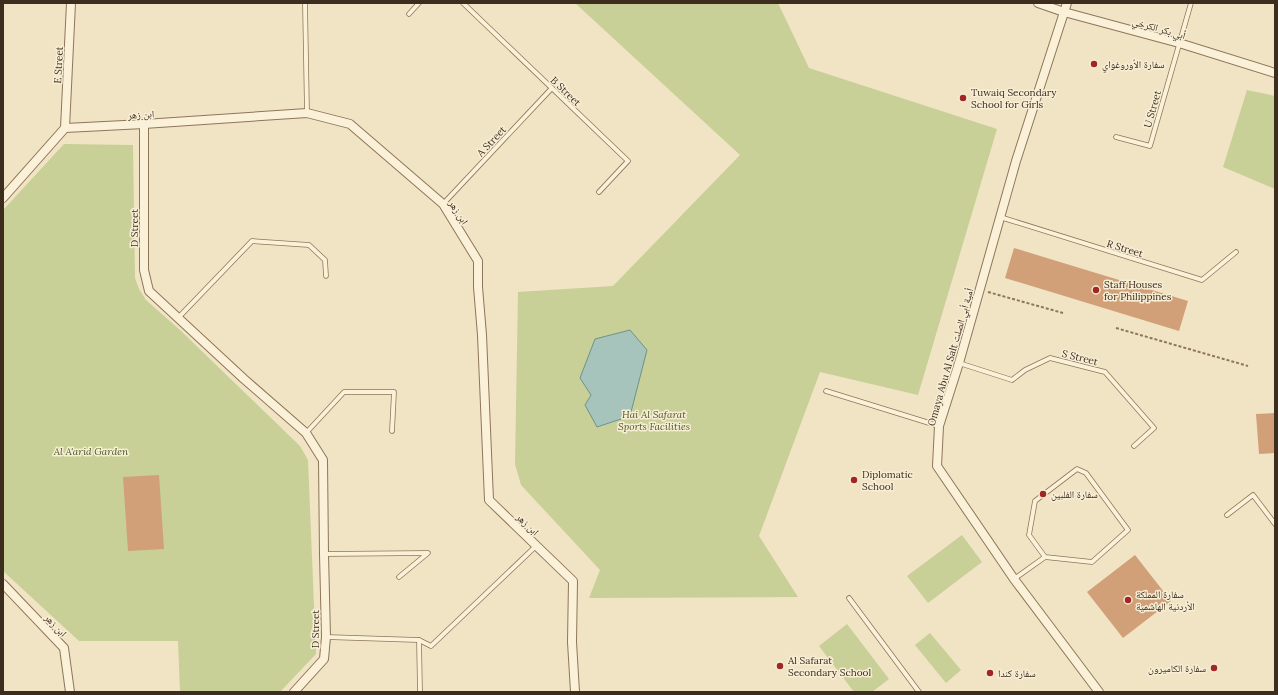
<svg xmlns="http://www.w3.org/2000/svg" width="1278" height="695" viewBox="0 0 1278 695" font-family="Lora,'Noto Naskh Arabic',serif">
<rect width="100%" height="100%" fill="#f1e4c4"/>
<!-- green -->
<g fill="#c8d097">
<polygon points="575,3 778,3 809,68 997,129 918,395 820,372 759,536 798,597 589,598 600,570 521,485 515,464 518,292 613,286 740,155"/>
<polygon points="1247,90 1275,96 1275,189 1223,167"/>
<polygon points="64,144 133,145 135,278 139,289 146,300 180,330 300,446 308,460 316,654 280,692 180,692 178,641 79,641 3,571 3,210"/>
<polygon points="962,535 982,562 928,603 907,576"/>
<polygon points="847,624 889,679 872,692 854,692 819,646"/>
<polygon points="930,633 961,670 946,683 915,645"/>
</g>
<!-- water -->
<polygon fill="#a6c4bc" stroke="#6c938a" points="630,330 647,350 630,416 597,427 585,405 591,395 580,378 595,339"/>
<!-- building -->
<g fill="#d19f78">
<polygon points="1014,248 1188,301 1179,331 1005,278"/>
<polygon points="1275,413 1275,453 1259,454 1256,414"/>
<polygon points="159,475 164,549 128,551 123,477"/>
<polygon points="1135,555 1171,601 1123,638 1087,592"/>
</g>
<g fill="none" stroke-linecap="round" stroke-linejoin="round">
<defs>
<g id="lane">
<polyline points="305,3 307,113"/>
<polyline points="463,3 628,161 599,192"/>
<polyline points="409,14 419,3"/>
<polyline points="1116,137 1150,146 1191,3"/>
<polyline points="443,204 552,88"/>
<polyline points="1000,217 1202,280 1236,252"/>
<polyline points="178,318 252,241 309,245 325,260 326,276"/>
<polyline points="959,363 1012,380 1025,370 1050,358 1105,372 1154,428 1134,446"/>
<polyline points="826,391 939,426"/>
<polyline points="306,433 344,392 394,392 392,431"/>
<polyline points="1227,515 1253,495 1275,524"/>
<polyline points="324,554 428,553 399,577"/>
<polyline points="1014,579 1045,557 1092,562 1128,530 1086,473 1077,469 1035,501 1029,535 1045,557"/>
<polyline points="849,598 919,692"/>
<polyline points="326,637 419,640 431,646 536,546"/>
<polyline points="419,640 420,692"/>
</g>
<g id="street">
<polyline points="1038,3 1064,12 1179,43 1275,73"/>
<polyline points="1067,3 1016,161 959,363 939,426 937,466 1014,579 1099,692"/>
<polyline points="144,124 144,270 149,291 244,379 306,433 323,460 324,554 326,637 324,659 294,692"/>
<polyline points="65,128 71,3"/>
<polyline points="3,198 65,128 144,124 307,113 350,124 443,204 478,261 478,287 482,335 489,500 573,581 572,642 575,692"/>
<polyline points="3,584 64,648 70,692"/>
</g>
</defs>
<!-- lane casing -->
<use href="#lane" stroke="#8d7659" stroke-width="5.5"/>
<!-- street casing -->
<use href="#street" stroke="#8d7659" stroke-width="10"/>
<!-- path -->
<g stroke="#8d7659" stroke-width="2" stroke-dasharray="3 2" stroke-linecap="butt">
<polyline points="988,292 1063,313"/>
<polyline points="1116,328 1248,366"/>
</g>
<!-- lane -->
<use href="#lane" stroke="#fbf1d9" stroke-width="4"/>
<!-- street -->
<use href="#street" stroke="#fbf1d9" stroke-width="8"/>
</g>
<!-- markers -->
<g fill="#a02726" stroke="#f8eed5" stroke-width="1.5">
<circle cx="1094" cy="64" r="4"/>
<circle cx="963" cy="98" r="4"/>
<circle cx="1096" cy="290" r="4"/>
<circle cx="854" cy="480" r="4"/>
<circle cx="1043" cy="494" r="4"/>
<circle cx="1128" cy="600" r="4"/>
<circle cx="780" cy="666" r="4"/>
<circle cx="1214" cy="668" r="4"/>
<circle cx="990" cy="673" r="4"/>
</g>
<g text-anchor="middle" stroke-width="3" stroke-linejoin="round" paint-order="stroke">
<!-- street labels -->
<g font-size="10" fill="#3c2d1e" stroke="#f8eed5">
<text transform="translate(1159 28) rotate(16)" y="4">أبي بكر الكرخي</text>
<text transform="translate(58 65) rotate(-87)" y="4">E Street</text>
<text transform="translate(566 91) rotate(44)" y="4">B Street</text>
<text transform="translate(1152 109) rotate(-74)" y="4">U Street</text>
<text transform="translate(141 114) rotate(-3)" y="4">ابن زهر</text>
<text transform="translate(491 141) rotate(-47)" y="4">A Street</text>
<text transform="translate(459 212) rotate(57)" y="4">ابن زهر</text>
<text transform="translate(134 228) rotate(-90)" y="4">D Street</text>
<text transform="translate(1125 248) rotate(17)" y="4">R Street</text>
<text transform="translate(950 357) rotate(-74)" y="4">Omaya Abu Al Salt أمية أبي الصلت</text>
<text transform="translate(1080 357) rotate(14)" y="4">S Street</text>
<text transform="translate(528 524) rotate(44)" y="4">ابن زهر</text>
<text transform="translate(56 625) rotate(46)" y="4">ابن زهر</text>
<text transform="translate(315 629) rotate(-90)" y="4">D Street</text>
</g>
<!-- poi labels -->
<g font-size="10" fill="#3c2d1e" stroke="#f8eed5" text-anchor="start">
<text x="1102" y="68">سفارة الأوروغواي</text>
<text x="971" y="96">Tuwaiq Secondary<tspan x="971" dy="12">School for Girls</tspan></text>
<text x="1104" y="288">Staff Houses<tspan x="1104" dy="12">for Philippines</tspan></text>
<text x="862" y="478">Diplomatic<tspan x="862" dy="12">School</tspan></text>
<text x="1051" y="498">سفارة الفلبين</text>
<text x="1136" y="598">سفارة المملكة<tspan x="1136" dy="12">الأردنية الهاشمية</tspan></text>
<text x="788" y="664">Al Safarat<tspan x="788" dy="12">Secondary School</tspan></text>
<text x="1206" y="672" text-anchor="end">سفارة الكاميرون</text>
<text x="998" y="677">سفارة كندا</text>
</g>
<!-- park labels -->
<g font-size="10" font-style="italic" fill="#4b5a23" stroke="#f8eed5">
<text x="654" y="418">Hai Al Safarat<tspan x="654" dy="12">Sports Facilities</tspan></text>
<text x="91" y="455">Al A'arid Garden</text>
</g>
</g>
<!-- border -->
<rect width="1278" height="695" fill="none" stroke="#3c2d1e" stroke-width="8"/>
</svg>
